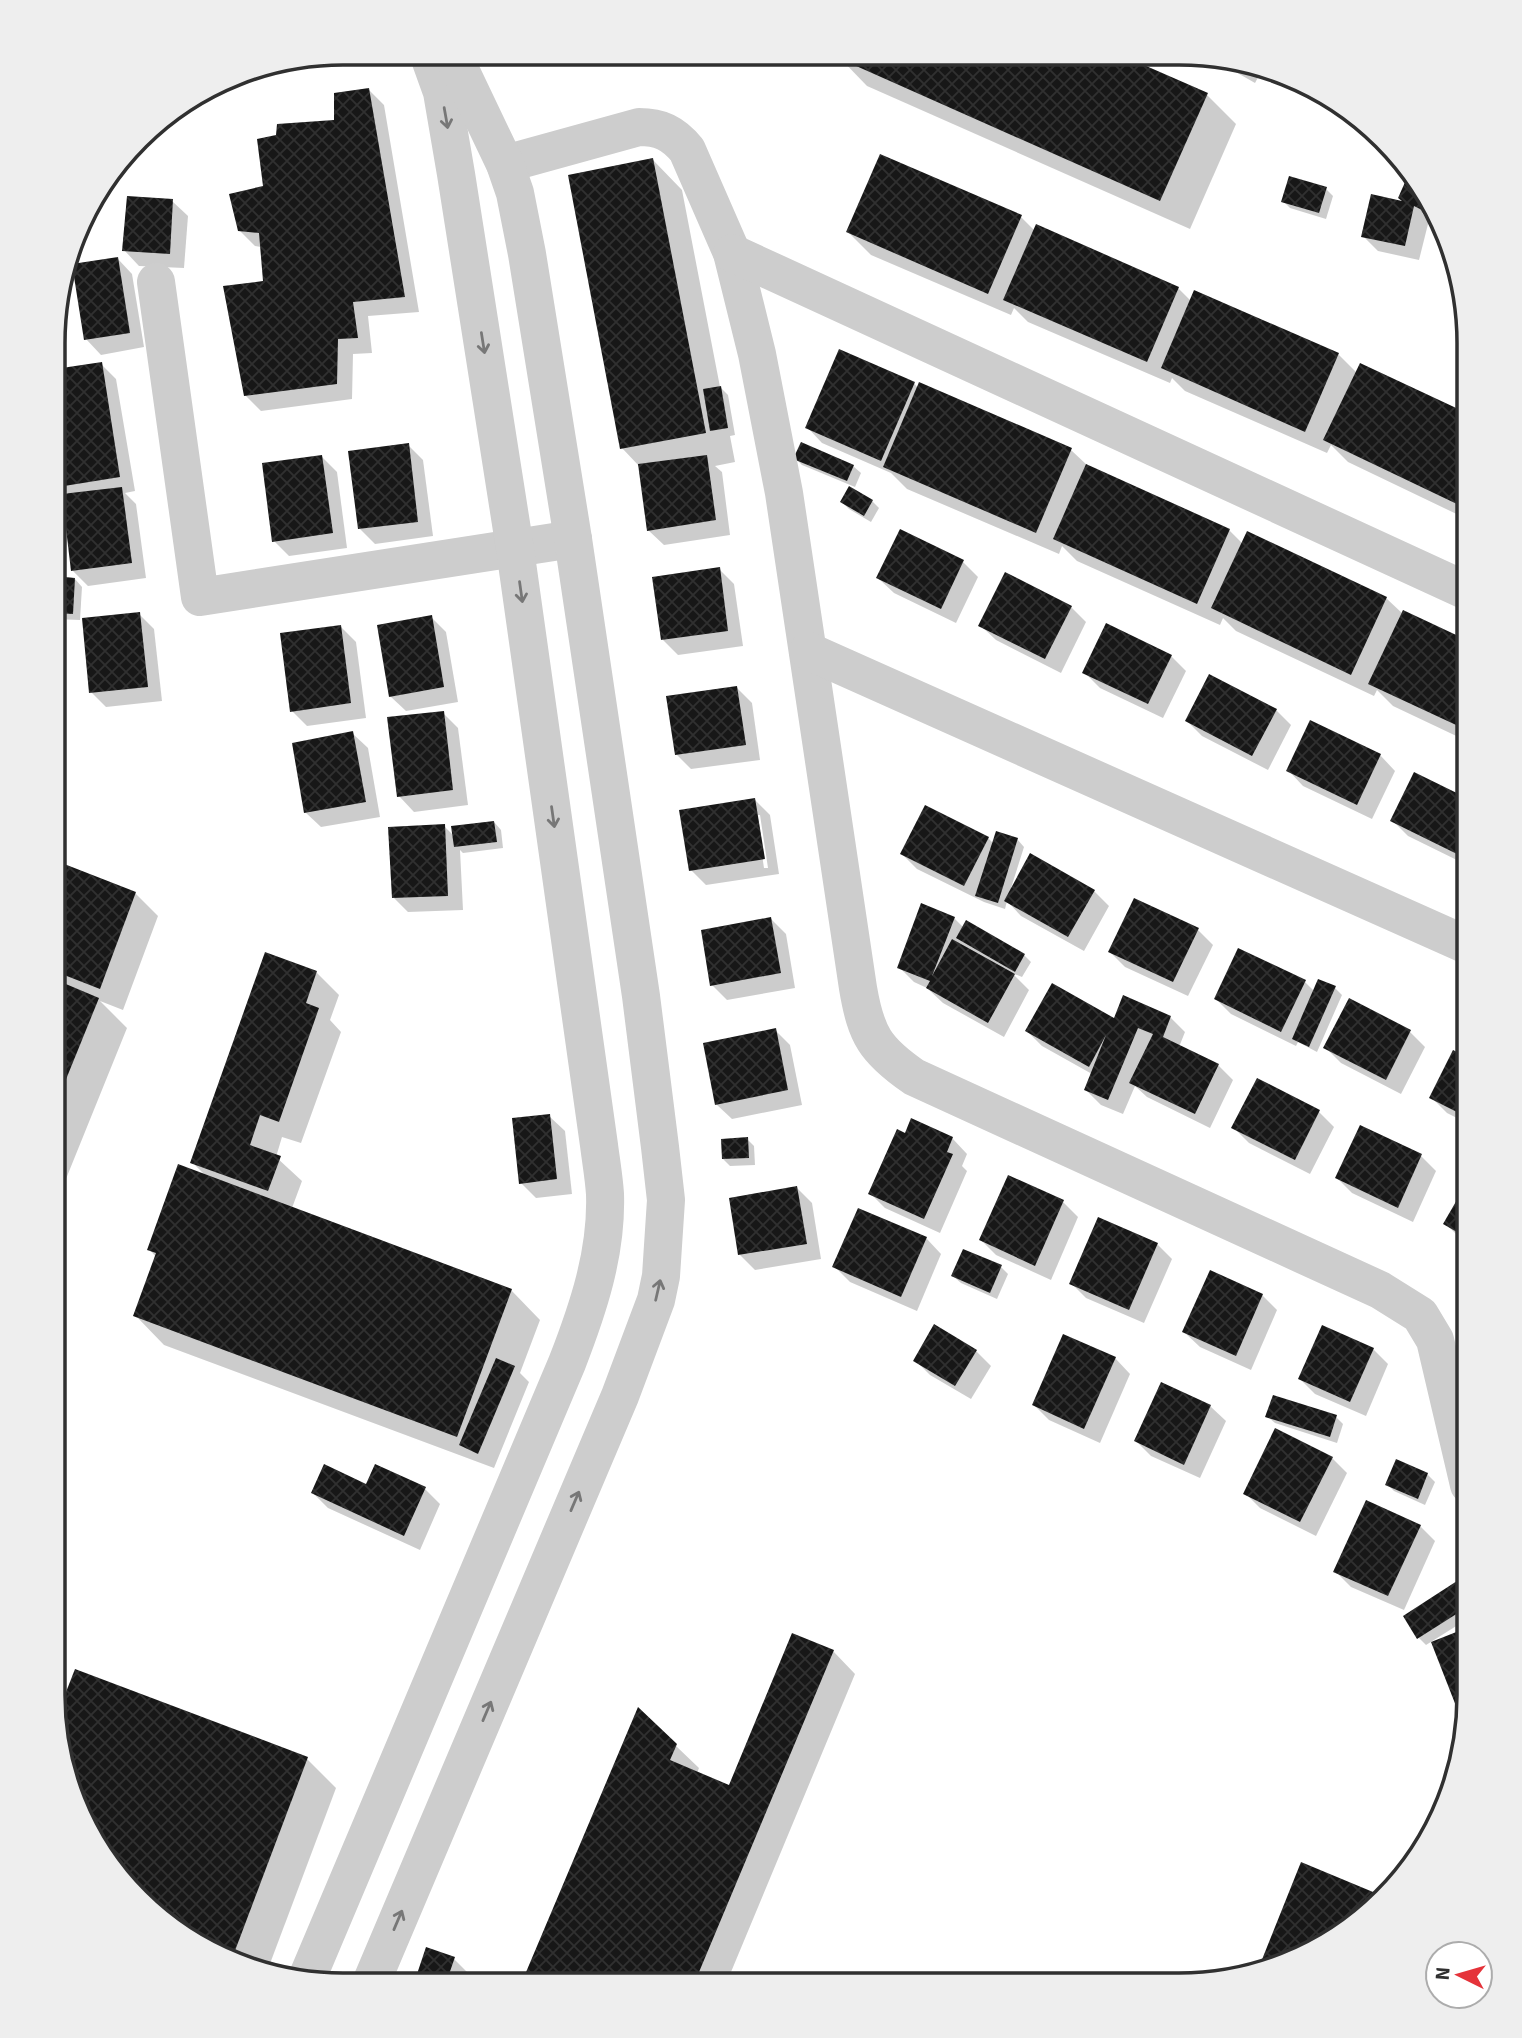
<svg xmlns="http://www.w3.org/2000/svg" width="1522" height="2038" viewBox="0 0 1522 2038" font-family="Signika,sans-serif">
<defs>
<pattern id="building-cross-hatch" width="8" height="8" patternUnits="userSpaceOnUse" patternTransform="scale(1.75)"><rect width="8" height="8" fill="#171717"/><path d="M0 0l8 8M0 8l8-8" fill="none" stroke="#303030"/></pattern>
</defs>
<rect width="100%" height="100%" fill="#fff"/>
<!-- shadow -->
<g fill="#0003" fill-rule="evenodd">
<polygon points="839,54 1117,55 1207,95 1236,124 1190,229 867,86 838,56"/>
<polygon points="1206,55 1217,55 1261,72 1255,83"/>
<polygon points="369,90 384,105 419,312 368,316 372,353 353,354 352,399 261,411 245,395 264,283 261,247 255,246 240,231 265,187"/>
<polygon points="653,160 682,190 720,387 728,395 735,435 730,436 735,462 715,466 722,472 730,535 664,545 648,530 639,466 622,448"/>
<polygon points="1412,173 1439,214 1441,222 1422,213 1429,220 1419,260 1378,251 1363,236 1405,203 1400,198"/>
<polygon points="1326,189 1333,196 1326,219 1290,208 1283,201"/>
<polygon points="172,201 188,216 184,268 139,266 124,250"/>
<polygon points="1021,217 1035,231 1178,288 1191,301 1338,354 1357,373 1361,365 1469,416 1469,520 1348,462 1331,445 1327,453 1185,391 1172,378 1170,383 1028,322 1014,308 1011,315 871,255 848,232"/>
<polygon points="117,258 132,274 144,347 101,355 86,339"/>
<polygon points="101,364 116,379 135,491 125,493 136,504 146,578 88,586 73,571 69,495 60,486 55,455 55,371"/>
<polygon points="914,383 918,388 1071,450 1088,466 1229,530 1243,544 1386,598 1403,614 1403,613 1469,643 1469,742 1393,706 1377,690 1374,696 1236,631 1223,618 1220,625 1077,561 1062,546 1059,554 907,489 891,473 822,443 807,427"/>
<polygon points="408,445 423,460 433,536 375,544 359,528"/>
<polygon points="322,457 337,472 347,548 289,556 274,541"/>
<polygon points="795,458 853,466 861,473 855,487 802,465"/>
<polygon points="872,501 879,508 871,522 849,509 842,502"/>
<polygon points="901,532 963,562 978,577 956,623 894,593 878,578"/>
<polygon points="719,569 734,584 743,646 678,655 663,640"/>
<polygon points="55,578 75,579 82,587 80,620 54,619"/>
<polygon points="1071,607 1086,622 1061,673 996,640 980,625"/>
<polygon points="139,614 154,629 162,701 106,707 91,692"/>
<polygon points="431,617 446,632 458,702 406,711 390,696"/>
<polygon points="341,627 356,642 366,718 307,726 292,711"/>
<polygon points="1171,656 1186,671 1163,718 1100,688 1084,672"/>
<polygon points="737,688 752,703 760,760 691,769 676,754"/>
<polygon points="1276,710 1291,725 1268,770 1202,736 1187,721"/>
<polygon points="443,713 458,728 468,805 414,812 399,796"/>
<polygon points="352,733 368,748 380,817 321,827 305,812"/>
<polygon points="1380,755 1395,771 1372,819 1303,786 1288,770"/>
<polygon points="1415,774 1469,801 1469,866 1408,836 1392,820"/>
<path d="M755 800 770 815 779 874 706 885 691 870ZM756 815H760L768 868H764Z"/>
<polygon points="494,822 501,830 503,848 463,853 460,850 463,910 408,912 393,897 444,826 454,836"/>
<polygon points="988,838 994,844 1017,839 1024,847 1011,888 1094,891 1109,906 1084,951 1021,916 1007,901 1005,909 984,902 917,869 902,854"/>
<polygon points="54,862 135,893 158,916 123,1010 100,1001 127,1028 53,1211"/>
<polygon points="954,918 964,928 1024,955 1031,962 1022,977 1012,973 1029,990 1004,1037 943,1003 927,988 914,982 899,967"/>
<polygon points="771,919 786,934 795,988 727,1000 712,985"/>
<polygon points="1198,930 1213,945 1188,996 1125,967 1110,952"/>
<polygon points="316,972 339,995 330,1020 341,1032 301,1143 282,1137 276,1157 302,1181 292,1208 511,1290 540,1320 520,1373 529,1382 494,1468 164,1345 135,1315 156,1257 149,1249 206,1176 192,1162"/>
<polygon points="1305,982 1314,991 1335,988 1342,995 1317,1052 1298,1042 1296,1046 1231,1014 1216,999"/>
<polygon points="1350,1001 1410,1032 1425,1047 1401,1094 1341,1063 1326,1048"/>
<polygon points="1170,1017 1185,1032 1179,1047 1218,1065 1233,1080 1210,1128 1147,1097 1135,1086 1123,1114 1101,1105 1086,1090 1092,1074 1042,1046 1027,1031 1115,1020"/>
<polygon points="775,1030 790,1045 802,1105 732,1119 716,1104"/>
<polygon points="1454,1052 1469,1060 1469,1124 1447,1113 1431,1097"/>
<polygon points="1319,1112 1334,1127 1310,1174 1249,1143 1234,1128"/>
<polygon points="549,1116 565,1131 572,1194 536,1198 521,1183"/>
<polygon points="1360,1127 1421,1156 1436,1171 1413,1222 1352,1193 1337,1178"/>
<polygon points="906,1135 952,1138 967,1154 962,1166 967,1171 940,1233 885,1208 870,1193"/>
<polygon points="747,1139 754,1146 755,1165 730,1166 723,1159"/>
<polygon points="1469,1183 1469,1243 1461,1239 1446,1224"/>
<polygon points="797,1188 812,1203 821,1259 755,1270 740,1255"/>
<polygon points="1063,1202 1078,1217 1051,1280 996,1255 981,1240"/>
<polygon points="926,1238 941,1254 917,1311 850,1282 835,1267"/>
<polygon points="1157,1244 1172,1259 1144,1323 1086,1298 1071,1283"/>
<polygon points="1001,1267 1008,1274 997,1299 961,1283 953,1276"/>
<polygon points="1262,1295 1277,1310 1251,1370 1200,1347 1184,1332"/>
<polygon points="1373,1349 1388,1364 1366,1416 1315,1394 1300,1379"/>
<polygon points="976,1351 991,1366 971,1399 930,1375 915,1360"/>
<polygon points="1115,1358 1130,1374 1100,1443 1049,1420 1034,1405"/>
<polygon points="1210,1406 1226,1421 1200,1478 1151,1456 1136,1441"/>
<polygon points="1267,1416 1336,1417 1343,1424 1337,1443 1275,1423"/>
<polygon points="1332,1458 1347,1473 1316,1536 1260,1508 1245,1493"/>
<polygon points="376,1466 425,1489 440,1504 420,1550 328,1508 313,1493 367,1486"/>
<polygon points="1427,1474 1435,1482 1425,1505 1394,1491 1387,1484"/>
<polygon points="1420,1526 1435,1541 1404,1610 1351,1587 1336,1572"/>
<polygon points="1457,1583 1469,1598 1469,1618 1426,1645 1419,1638"/>
<polygon points="1469,1629 1469,1714 1468,1716 1458,1705"/>
<polygon points="833,1651 855,1674 726,1984 523,1984 676,1746 699,1768 697,1773 730,1787"/>
<polygon points="58,1718 307,1759 336,1788 268,1969 181,1936 125,1887 83,1824"/>
<polygon points="427,1950 454,1959 469,1974 466,1984 416,1983"/>
</g>
<!-- building -->
<g fill="url(#building-cross-hatch)">
<polygon points="837,54 1121,55 1208,93 1160,201 836,57"/>
<polygon points="369,88 405,297 353,302 358,338 338,339 337,384 244,396 223,286 263,281 259,233 238,231 229,194 263,186 257,139 276,135 277,124 334,120 334,93"/>
<polygon points="880,154 1022,215 988,294 846,232"/>
<polygon points="653,158 706,433 620,449 568,175"/>
<polygon points="1410,171 1440,219 1414,206 1405,246 1361,237 1371,194 1402,201 1398,198"/>
<polygon points="1289,176 1327,187 1319,213 1281,202"/>
<polygon points="127,196 173,199 170,254 122,251"/>
<polygon points="1036,224 1179,287 1147,362 1003,300"/>
<polygon points="118,257 130,333 84,340 72,264"/>
<polygon points="1194,290 1339,353 1305,432 1161,368"/>
<polygon points="839,349 915,382 881,461 805,428"/>
<polygon points="102,362 120,477 58,487 55,466 55,369"/>
<polygon points="1360,363 1469,414 1469,483 1459,505 1323,440"/>
<polygon points="919,382 1072,448 1036,533 883,467"/>
<polygon points="721,386 728,428 710,431 703,389"/>
<polygon points="801,442 854,465 847,481 793,459"/>
<polygon points="409,443 418,522 358,529 348,451"/>
<polygon points="322,455 333,533 272,542 262,463"/>
<polygon points="707,455 716,520 647,531 638,464"/>
<polygon points="1086,464 1230,529 1197,604 1053,539"/>
<polygon points="849,486 873,500 864,516 840,502"/>
<polygon points="122,487 132,563 71,571 62,494"/>
<polygon points="900,529 964,560 941,609 876,578"/>
<polygon points="1247,531 1387,597 1351,675 1211,608"/>
<polygon points="720,567 728,631 661,640 652,577"/>
<polygon points="1005,572 1072,606 1045,659 978,626"/>
<polygon points="55,576 75,578 73,614 54,613"/>
<polygon points="1403,610 1469,641 1469,731 1368,684"/>
<polygon points="140,612 148,687 89,693 82,618"/>
<polygon points="432,615 444,687 389,697 377,625"/>
<polygon points="1106,623 1172,655 1148,704 1082,673"/>
<polygon points="341,625 351,703 290,712 280,633"/>
<polygon points="1209,674 1277,709 1252,756 1185,721"/>
<polygon points="737,686 746,745 675,755 666,696"/>
<polygon points="444,711 453,790 397,797 387,717"/>
<polygon points="1310,720 1381,754 1357,805 1286,771"/>
<polygon points="353,731 366,802 304,813 292,743"/>
<polygon points="1414,772 1469,799 1469,830 1457,854 1390,821"/>
<polygon points="755,798 765,859 689,871 679,810"/>
<polygon points="925,805 989,837 964,886 900,854"/>
<polygon points="494,821 497,842 454,847 451,826"/>
<polygon points="445,824 448,896 392,898 388,827"/>
<polygon points="996,831 1018,838 998,903 975,896"/>
<polygon points="1030,853 1095,890 1068,937 1004,901"/>
<polygon points="54,860 136,892 100,989 54,971"/>
<polygon points="1134,898 1199,928 1173,982 1108,952"/>
<polygon points="921,903 955,917 932,976 952,939 1015,974 988,1023 926,988 930,981 897,968"/>
<polygon points="771,917 781,973 710,986 701,930"/>
<polygon points="966,920 1025,954 1015,972 956,938"/>
<polygon points="1238,948 1306,980 1281,1032 1214,999"/>
<polygon points="265,952 317,971 306,1003 319,1008 279,1122 260,1115 250,1145 281,1156 268,1191 190,1163"/>
<polygon points="54,979 99,998 54,1109"/>
<polygon points="1318,979 1336,986 1309,1047 1292,1039"/>
<polygon points="1052,983 1114,1018 1123,995 1171,1016 1163,1037 1219,1064 1195,1114 1129,1083 1153,1034 1138,1028 1108,1100 1084,1090 1106,1035 1089,1067 1025,1031"/>
<polygon points="1349,998 1411,1030 1386,1080 1323,1048"/>
<polygon points="776,1028 788,1090 715,1105 703,1043"/>
<polygon points="1453,1050 1469,1058 1469,1118 1429,1098"/>
<polygon points="1257,1078 1320,1110 1295,1160 1231,1128"/>
<polygon points="550,1114 557,1179 519,1184 512,1118"/>
<polygon points="911,1118 953,1137 947,1152 953,1154 924,1219 868,1194 897,1129 905,1133"/>
<polygon points="1360,1125 1422,1154 1398,1208 1335,1178"/>
<polygon points="748,1137 749,1158 722,1159 721,1139"/>
<polygon points="178,1164 512,1289 457,1437 133,1316 156,1253 147,1250"/>
<polygon points="1008,1175 1064,1200 1035,1266 979,1240"/>
<polygon points="1469,1179 1469,1239 1443,1224"/>
<polygon points="797,1186 807,1244 738,1255 729,1198"/>
<polygon points="858,1208 927,1237 901,1297 832,1267"/>
<polygon points="1098,1217 1158,1243 1129,1310 1069,1284"/>
<polygon points="963,1249 1002,1265 990,1293 951,1276"/>
<polygon points="1210,1270 1263,1294 1236,1356 1182,1332"/>
<polygon points="934,1324 977,1350 955,1386 913,1361"/>
<polygon points="1322,1325 1374,1348 1350,1402 1298,1379"/>
<polygon points="1063,1334 1116,1357 1084,1429 1032,1405"/>
<polygon points="496,1358 515,1366 478,1454 459,1445"/>
<polygon points="1161,1382 1211,1405 1184,1465 1134,1441"/>
<polygon points="1273,1395 1337,1415 1330,1437 1265,1417"/>
<polygon points="1275,1428 1333,1457 1300,1522 1243,1494"/>
<polygon points="1396,1459 1428,1473 1418,1499 1385,1485"/>
<polygon points="324,1464 366,1484 375,1464 426,1487 404,1536 311,1493"/>
<polygon points="1366,1500 1421,1525 1388,1596 1333,1572"/>
<polygon points="1457,1581 1469,1599 1469,1606 1417,1639 1403,1616"/>
<polygon points="1469,1627 1469,1702 1456,1706 1431,1642"/>
<polygon points="792,1633 834,1650 694,1984 521,1984 638,1707 677,1744 670,1760 729,1785"/>
<polygon points="75,1669 308,1757 233,1956 181,1936 125,1887 83,1824 57,1715"/>
<polygon points="1301,1862 1385,1897 1370,1914 1308,1955 1259,1967"/>
<polygon points="426,1947 455,1957 446,1983 414,1983"/>
</g>
<g fill="none" stroke-linecap="round" stroke-linejoin="round">
<!-- minor -->
<g stroke="#cdcdcd" stroke-width="38">
<path d="M505 164 639 127C660 127 673 133 687 150L732 253 757 354 784 493 858 988C866 1035 875 1050 914 1077L1380 1290 1420 1315 1435 1340 1469 1485"/>
<polyline points="732,253 1469,592"/>
<polyline points="156,282 200,597 573,539"/>
<polyline points="808,651 1469,946"/>
<path d="M305 1983 567 1363C588 1309 607 1253 605 1194 604 1178 601 1161 599 1145L515 549 456 174 442 92 428 53"/>
<polyline points="371,1983 620,1396 656,1300 661,1276 666,1200 660,1147 641,996 573,539 527,254 515,193 505,164 452,53"/>
</g>
</g>
<!-- one-way arrows -->
<defs><path id="oneway-shaft" d="M-6 0H5M1.5-3L5.5 0L1.5 3" fill="none" stroke-width="1.6" stroke-linecap="round" stroke-linejoin="round" transform="scale(1.75)"/></defs>
<g stroke="#777">
<use href="#oneway-shaft" transform="translate(446 118) rotate(80)"/>
<use href="#oneway-shaft" transform="translate(483 343) rotate(81)"/>
<use href="#oneway-shaft" transform="translate(521 592) rotate(82)"/>
<use href="#oneway-shaft" transform="translate(553 817) rotate(82)"/>
<use href="#oneway-shaft" transform="translate(658 1290) rotate(-77)"/>
<use href="#oneway-shaft" transform="translate(575 1501) rotate(-67)"/>
<use href="#oneway-shaft" transform="translate(487 1711) rotate(-67)"/>
<use href="#oneway-shaft" transform="translate(398 1920) rotate(-67)"/>
</g>
<!-- crop -->
<path d="M0 0H1522V2038H0ZM343 65H1179A278 278 0 0 1 1457 343V1695A278 278 0 0 1 1179 1973H343A278 278 0 0 1 65 1695V343A278 278 0 0 1 343 65Z" fill="#eee" fill-rule="evenodd"/>
<path fill="none" stroke="#303030" stroke-width="3.5" d="M343 65H1179A278 278 0 0 1 1457 343V1695A278 278 0 0 1 1179 1973H343A278 278 0 0 1 65 1695V343A278 278 0 0 1 343 65Z"/>
<!-- north arrow -->
<g transform="translate(1459 1975) rotate(275)"><circle r="33" fill="#ffffff" stroke="#acacac" stroke-width="2"/>
<path d="M0-5L12 26L0 18L-12 26Z" fill="#e5333a"/>
<text y="-10" font-size="19" font-weight="bold" text-anchor="middle" fill="#303030">N</text>
</g>
</svg>
